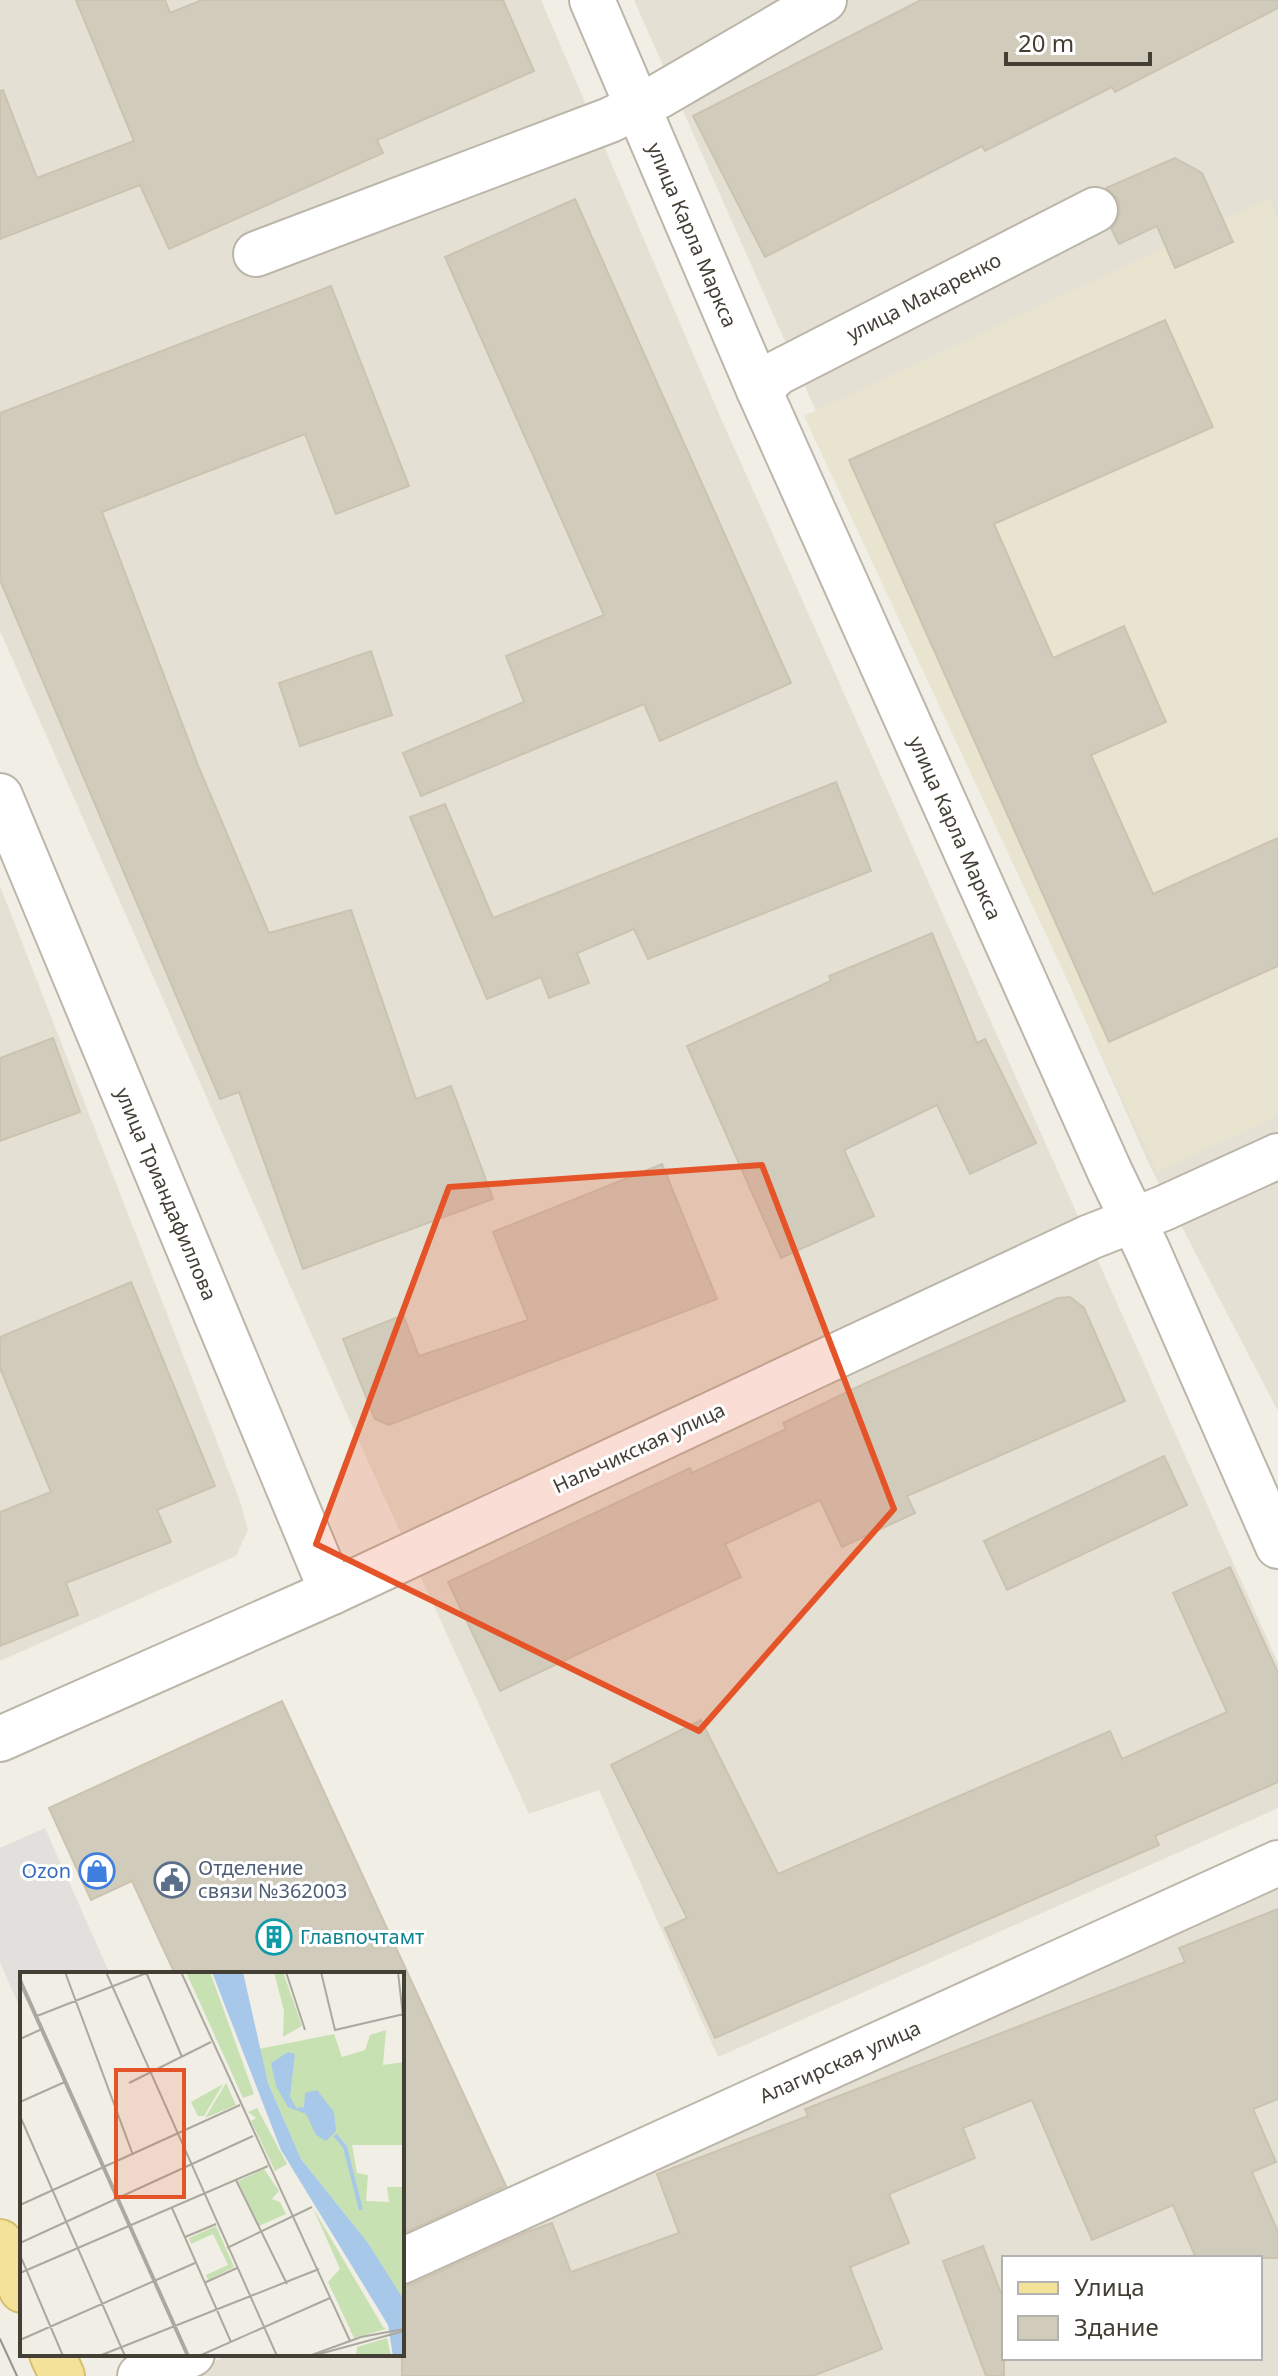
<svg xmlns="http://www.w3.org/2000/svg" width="1278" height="2376" viewBox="0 0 1278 2376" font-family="'Noto Sans',sans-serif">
<rect width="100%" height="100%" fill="#f1eee5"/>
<!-- residential -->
<g fill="#e4e0d4" fill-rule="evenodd">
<polygon points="0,0 541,0 719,414 1278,1663 1278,1808 718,2057 599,1790 529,1814 370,1466 0,631"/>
<polygon points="634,0 1278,0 1278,1411 1150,1166"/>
<polygon points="0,886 240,1501 248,1530 236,1556 0,1661"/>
<path d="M1278 1862V2376H188V2374L231 2354H402V2274ZM1004 2258H1260V2358H1004Z"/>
</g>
<!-- education -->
<polygon fill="#e9e4d0" points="1269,199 1278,218 1278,1116 1157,1172 804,416"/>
<!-- parking -->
<polygon fill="#e2e0dd" points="45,1828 110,1974 22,1974 22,2013 0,1962 0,1848"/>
<!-- building -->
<g fill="#d1cbbc" stroke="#cbc3b0" stroke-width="2">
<polygon points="76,0 165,0 170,13 202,0 503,0 534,71 377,140 383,153 169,249 140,185 0,239 0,91 3,90 37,178 134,141"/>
<polygon points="921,0 1278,0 1278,8 1115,92 1112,87 985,151 982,146 765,257 693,116"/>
<polygon points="1175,158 1202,173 1233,242 1175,268 1157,226 1119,244 1111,228 1116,223 1120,212 1118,199 1106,188"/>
<polygon points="575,199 791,683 660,741 644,704 421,796 403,753 524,702 506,656 604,615 445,257"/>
<polygon points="331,286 409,486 336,514 305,434 102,512 199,768 269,933 351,910 416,1099 451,1086 493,1199 303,1269 239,1092 220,1099 0,580 0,413"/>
<polygon points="1165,320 1213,427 994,524 1053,658 1124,626 1166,722 1091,755 1153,894 1278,838 1278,966 1109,1042 849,460"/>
<polygon points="371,651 392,715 300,746 279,683"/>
<polygon points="836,782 871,871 648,959 634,929 577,953 589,983 549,998 541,977 487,999 410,817 445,804 493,918"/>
<polygon points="932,933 977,1043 985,1039 1036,1143 970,1174 937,1105 844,1150 874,1216 781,1258 687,1046 831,981 829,976"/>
<polygon points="53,1038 80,1112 0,1141 0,1058"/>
<polygon points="662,1164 717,1299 389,1425 375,1419 343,1339 403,1315 419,1356 528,1320 493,1232"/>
<polygon points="131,1282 215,1486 157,1510 171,1542 66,1583 78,1615 0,1646 0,1512 51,1492 0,1368 0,1337"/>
<polygon points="1070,1297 1084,1308 1125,1401 907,1496 915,1513 842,1547 820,1500 725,1544 741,1577 500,1691 448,1582 690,1468 692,1473 786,1429 783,1423 866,1383 1058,1298"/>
<polygon points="1164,1456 1187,1505 1007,1590 984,1541"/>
<polygon points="1230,1567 1278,1673 1278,1782 1155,1836 1159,1845 715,2038 665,1928 687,1918 611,1765 701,1720 778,1874 1110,1731 1122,1759 1227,1712 1173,1593"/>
<polygon points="282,1701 506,2186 402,2234 402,1974 175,1974 132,1881 91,1900 49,1808"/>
<polygon points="1278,1909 1278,2099 1253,2109 1276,2162 1252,2172 1278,2232 1278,2258 1196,2258 1173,2205 1092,2240 1032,2100 963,2128 975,2158 889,2194 909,2243 850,2267 882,2349 813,2376 402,2376 402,2286 412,2284 527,2232 552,2223 571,2272 679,2233 657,2174 808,2116 805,2109 1185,1962 1179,1948"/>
<polygon points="983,2246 1004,2301 1004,2376 986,2376 943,2261"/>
</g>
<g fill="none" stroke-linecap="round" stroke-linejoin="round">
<defs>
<g id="minor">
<polyline points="592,0 759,390 1110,1172 1147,1249 1278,1546"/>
<polyline points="256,254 610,120 659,96 824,0"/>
<polyline points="759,390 777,373 1095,210"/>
<polyline points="0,796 332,1592"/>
<polyline points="0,1739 332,1592 1090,1237 1164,1208 1278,1156"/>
<polyline points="402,2261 1278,1863"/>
<polyline points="140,2376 192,2354"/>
</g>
<g id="primary">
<polyline points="0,2242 22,2290"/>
<polyline points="52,2354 62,2376"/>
</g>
</defs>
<!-- minor casing -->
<use href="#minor" stroke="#bbb6a9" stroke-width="48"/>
<!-- primary casing -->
<use href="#primary" stroke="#d7c06d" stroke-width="48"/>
<!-- minor -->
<use href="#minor" stroke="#fff" stroke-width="44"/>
<!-- primary -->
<use href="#primary" stroke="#f4e29b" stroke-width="44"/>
<!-- tram -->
<polyline stroke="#949494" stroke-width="2" points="0,2339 17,2376"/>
</g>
<!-- marked area -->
<path fill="#e55428" fill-opacity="0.2" stroke="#e55428" stroke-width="6" stroke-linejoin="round" d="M762 1165 894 1509 699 1731 316 1544 449 1187Z"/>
<!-- icons -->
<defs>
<symbol id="shop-ring" viewBox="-11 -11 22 22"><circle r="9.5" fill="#fff" stroke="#3f7fe0" stroke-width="1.5"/><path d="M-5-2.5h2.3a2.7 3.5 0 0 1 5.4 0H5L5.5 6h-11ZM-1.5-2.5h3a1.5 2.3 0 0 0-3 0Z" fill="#3f7fe0"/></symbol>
<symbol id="civic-ring" viewBox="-11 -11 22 22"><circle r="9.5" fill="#fff" stroke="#5c6f8a" stroke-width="1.5"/><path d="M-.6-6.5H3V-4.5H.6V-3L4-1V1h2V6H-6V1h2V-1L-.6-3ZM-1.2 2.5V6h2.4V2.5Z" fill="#5c6f8a"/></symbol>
<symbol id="building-ring" viewBox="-11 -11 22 22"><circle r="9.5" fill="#fff" stroke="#0f9aa8" stroke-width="1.5"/><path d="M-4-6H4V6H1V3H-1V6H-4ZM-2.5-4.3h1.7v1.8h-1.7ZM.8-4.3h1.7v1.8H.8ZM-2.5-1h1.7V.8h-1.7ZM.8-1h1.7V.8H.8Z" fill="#0f9aa8"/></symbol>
</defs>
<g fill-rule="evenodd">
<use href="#shop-ring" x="77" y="1851" width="40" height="40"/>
<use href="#civic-ring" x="152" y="1860" width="40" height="40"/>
<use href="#building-ring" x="254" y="1917" width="40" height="40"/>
</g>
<g text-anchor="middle" stroke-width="6" stroke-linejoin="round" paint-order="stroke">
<!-- street labels -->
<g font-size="20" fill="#433f35" stroke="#fff">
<text transform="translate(692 235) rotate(67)" y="7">улица Карла Маркса</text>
<text transform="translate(924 297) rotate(-27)" y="7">улица Макаренко</text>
<text transform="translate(955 828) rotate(66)" y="7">улица Карла Маркса</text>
<text transform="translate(166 1194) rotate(67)" y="7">улица Триандафиллова</text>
<text transform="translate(639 1448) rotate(-25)" y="7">Нальчикская улица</text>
<text transform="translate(840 2062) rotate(-24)" y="7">Алагирская улица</text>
</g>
<!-- service labels -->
<g font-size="20" fill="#4e5e75" stroke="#fff" text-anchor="start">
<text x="198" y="1875">Отделение<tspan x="198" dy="23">связи №362003</tspan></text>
</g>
<!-- shop labels -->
<g font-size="20" fill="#366cbe" stroke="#fff" text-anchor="end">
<text x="71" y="1878">Ozon</text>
</g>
<!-- culture labels -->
<g font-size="20" fill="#0d838f" stroke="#fff" text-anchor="start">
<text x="300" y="1944">Главпочтамт</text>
</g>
</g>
<!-- overview -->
<g transform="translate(20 1972)">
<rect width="384" height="384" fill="#f1eee5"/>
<path d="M166 0H190L234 122 223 126ZM254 0H263L282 54 263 65 264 39ZM366 58 363 93 384 90V173H332L337 201 348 203 346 229 369 230 367 215H384V331L348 271 281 187 248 111 239 77 314 62 322 85 345 78 350 63ZM206 111 216 133 185 146ZM203 112 184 144H178L171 130ZM237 136 267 192 255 199 231 149 236 146 228 140ZM244 197 259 219 252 227 260 230 266 242 239 254 218 209ZM293 236 363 355 366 357 334 366 308 310 320 297ZM196 254 214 295 188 308 186 303 208 293 193 262 171 272 169 266ZM367 366 371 384H336L337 375Z" fill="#c8e1b2"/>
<path d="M192 0H223L248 111 281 187 348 271 382 325 384 384H373L368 353 261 178ZM268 80 275 82 270 124 276 136 284 135 285 121 297 118 314 140 316 159 306 169 296 163 286 142 268 135 256 114 251 91Z" fill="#a7c8e8"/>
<path fill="none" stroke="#a7c8e8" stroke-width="4" d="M315 163 325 175 341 238"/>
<path fill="none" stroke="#aba89f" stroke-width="2" d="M45 0 113 183M86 0 257 384M126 0 162 85M161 0 330 369M266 0 285 58M301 0 315 58 384 42M378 0 384 53M0 6 169 384M0 11 167 384M17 44 129 0M0 67 22 57M109 111 191 70M0 130 47 109M0 144 105 384M216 208 267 312M0 233 220 133M152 236 211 370M165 265 196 252M0 271 233 164M207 276 292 235M0 283 43 384M0 301 248 194M184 311 217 296M0 368 175 291M79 384 299 297M179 384 310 326M289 384 341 365 384 357M292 384 384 359"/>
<path fill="#e55428" fill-opacity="0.15" stroke="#e55428" stroke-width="4" d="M96 98H164V225H96Z"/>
<rect width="384" height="384" fill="none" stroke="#433f35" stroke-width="4"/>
</g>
<!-- legend -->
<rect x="1002" y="2256" width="260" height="104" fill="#ffffff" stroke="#b4b2ae" stroke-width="2"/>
<rect x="1018" y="2282" width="40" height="12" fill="#f4e29b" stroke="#b4b2ae" stroke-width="2"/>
<text x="1074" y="2296" font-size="24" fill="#433f35">Улица</text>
<rect x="1018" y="2316" width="40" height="24" fill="#d1cbbc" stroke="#b4b2ae" stroke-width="2"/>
<text x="1074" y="2336" font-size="24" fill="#433f35">Здание</text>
<!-- scale -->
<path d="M1006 52v12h144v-12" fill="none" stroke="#433f35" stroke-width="4"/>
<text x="1018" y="52" font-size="24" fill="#433f35" stroke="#ffffff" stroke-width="6" paint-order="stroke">20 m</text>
</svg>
